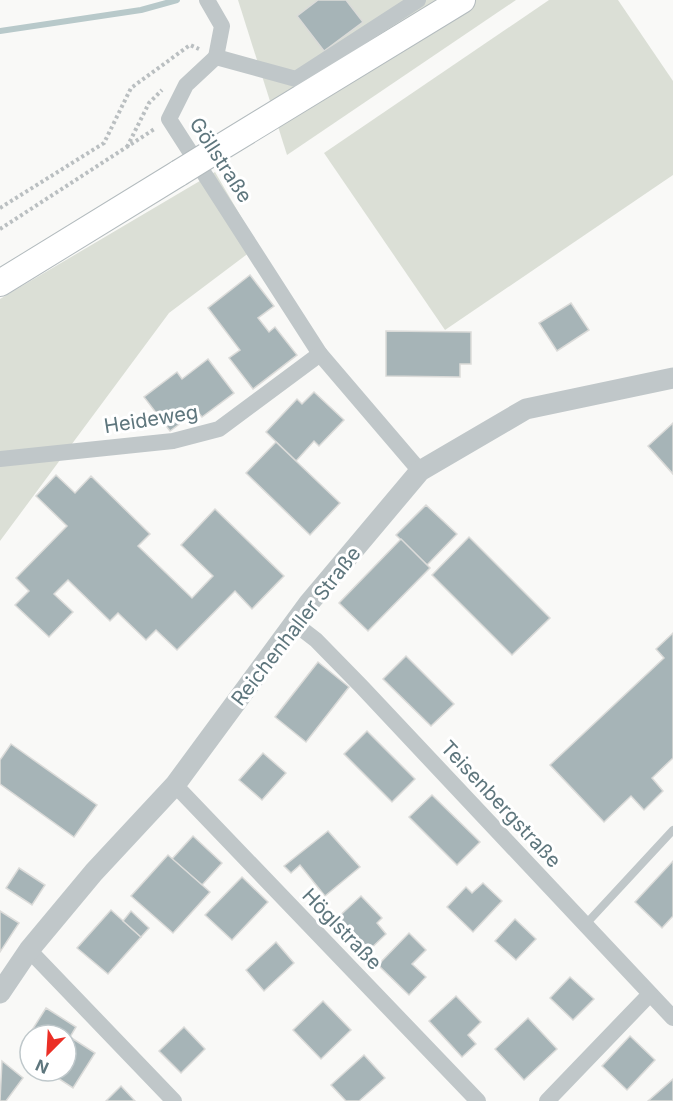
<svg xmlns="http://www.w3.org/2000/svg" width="673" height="1101" viewBox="0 0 673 1101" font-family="Inter,sans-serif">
<rect width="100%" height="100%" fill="#f9f9f7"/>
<!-- green -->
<g fill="#dbdfd6">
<polygon points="238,0 516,0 287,155"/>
<polygon points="549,0 618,0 673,81 673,175 445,330 324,153"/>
<polygon points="215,172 258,246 169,313 0,541 0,299"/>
</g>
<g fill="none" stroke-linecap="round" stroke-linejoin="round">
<!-- stream -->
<polyline stroke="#b8c9ca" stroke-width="6" points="0,31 141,10 177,0"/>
</g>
<!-- building -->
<g fill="#a6b4b7" stroke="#dbdbd9" stroke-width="1.5">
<polygon points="318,0 346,0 363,22 324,51 297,16"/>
<polygon points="250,275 274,306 258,318 269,332 275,327 297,355 253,389 229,358 240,350 208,308"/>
<polygon points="571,303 589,330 557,351 539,323"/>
<polygon points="386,331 471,332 471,364 460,364 460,377 386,376"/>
<polygon points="208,359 234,393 202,417 197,411 170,431 144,397 177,372 182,379"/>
<polygon points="314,392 344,420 319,446 314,441 296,461 266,432 297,399 302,404"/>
<polygon points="673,423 673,474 648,446"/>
<polygon points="276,442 340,503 310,535 246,473"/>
<polygon points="56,475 75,493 91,476 150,534 138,546 192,598 213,576 181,545 215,509 284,576 252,609 235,591 177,650 156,630 146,640 118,613 110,621 68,580 54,594 73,612 49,637 15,605 29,591 16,578 67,526 36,496"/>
<polygon points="426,505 457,534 427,565 396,535"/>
<polygon points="469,537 550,618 512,655 432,575"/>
<polygon points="401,539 430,568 368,631 339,603"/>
<polygon points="673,633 673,758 652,778 663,791 644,810 631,796 604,822 550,765 664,658 656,649"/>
<polygon points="406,656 454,704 431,726 383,679"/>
<polygon points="318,662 349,687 306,742 275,717"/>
<polygon points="367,731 415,779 392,802 344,754"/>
<polygon points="11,744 97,805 74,837 0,784 0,760"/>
<polygon points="263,753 286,773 262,800 239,780"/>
<polygon points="432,795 480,842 457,865 409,817"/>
<polygon points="328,831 360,867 325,896 300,865 291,873 284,866"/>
<polygon points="193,836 222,863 202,885 172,859"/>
<polygon points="168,855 210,892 173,933 131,896"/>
<polygon points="673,861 673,916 662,928 635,902"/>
<polygon points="19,868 45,885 32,905 6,888"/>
<polygon points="242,877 268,902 232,940 205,915"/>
<polygon points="483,883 502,901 473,932 447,907 466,887 472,893"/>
<polygon points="361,896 382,918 377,923 386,934 364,955 333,922"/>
<polygon points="111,910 141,937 108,974 77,948"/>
<polygon points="0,911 19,923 0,952"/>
<polygon points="131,911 149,928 141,937 123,921"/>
<polygon points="515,919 536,939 516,960 495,941"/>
<polygon points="409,933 426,950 412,964 426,977 409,995 378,965"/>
<polygon points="276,942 294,963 264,991 246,970"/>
<polygon points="570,977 594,999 573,1020 550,998"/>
<polygon points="456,996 481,1022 468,1035 476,1044 462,1057 429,1021"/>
<polygon points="323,1001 351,1030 321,1059 293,1030"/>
<polygon points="46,1008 76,1027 70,1037 95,1053 73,1088 47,1071 66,1071 66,1035 30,1035 30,1051 22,1046"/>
<polygon points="528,1018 557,1049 524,1080 495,1049"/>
<polygon points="184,1027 205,1049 181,1073 159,1051"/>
<polygon points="630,1036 655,1060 627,1090 602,1066"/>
<polygon points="364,1055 385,1078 359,1101 346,1101 331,1085"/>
<polygon points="2,1061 23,1078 6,1101 0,1101"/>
<polygon points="673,1079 673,1101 648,1101"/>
<polygon points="121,1086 135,1101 106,1101"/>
</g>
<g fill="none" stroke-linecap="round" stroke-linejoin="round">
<defs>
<g id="primary">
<polyline points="213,152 462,0"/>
<polyline points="0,283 179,173"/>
</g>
</defs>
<!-- primary casing -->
<use href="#primary" stroke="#b3bbbe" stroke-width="28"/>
<!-- path -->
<g stroke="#babfc1" stroke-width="4" stroke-dasharray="3 3" stroke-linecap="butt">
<polyline points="127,147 149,103 162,90"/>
<polyline points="0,208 104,143 131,88 190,45 199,49"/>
<polyline points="0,229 156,128"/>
</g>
<!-- service -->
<polyline stroke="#c0c7c9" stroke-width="8" points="585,925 673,830"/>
<!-- minor -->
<g stroke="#c0c7c9" stroke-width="16">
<polyline points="207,0 222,26 216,57"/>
<polyline points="418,0 296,79 216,57 186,85 169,119 320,354 420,471"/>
<polyline points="0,459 173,441 219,429 320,354"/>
<polyline points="294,623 316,640 361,686 673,1018"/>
<polyline points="175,785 478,1101"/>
<polyline points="29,950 174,1101"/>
<polyline points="547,1101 650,994"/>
</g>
<!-- tertiary -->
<polyline stroke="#c0c7c9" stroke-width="21" points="0,993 29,950 94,872 175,785 309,603 420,471 526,409 673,378"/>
<!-- primary -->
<use href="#primary" stroke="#fff" stroke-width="26"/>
<defs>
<polyline id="primary-bridge" points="179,173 213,152"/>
</defs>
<!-- primary-bridge casing -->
<use href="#primary-bridge" stroke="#b3bbbe" stroke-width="28" stroke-linecap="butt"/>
<!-- primary-bridge -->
<use href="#primary-bridge" stroke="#fff" stroke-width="26"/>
</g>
<g text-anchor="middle" stroke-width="6" stroke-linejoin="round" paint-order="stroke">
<!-- street labels -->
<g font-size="20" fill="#5e767d" stroke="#fff">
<text transform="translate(221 160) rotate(57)" y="7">Göllstraße</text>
<text transform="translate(151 419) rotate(-9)" y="7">Heideweg</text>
<text transform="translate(296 626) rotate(-52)" y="7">Reichenhaller Straße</text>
<text transform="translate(501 804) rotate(47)" y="7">Teisenbergstraße</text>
<text transform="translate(342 929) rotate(46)" y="7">Höglstraße</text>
</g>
</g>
<!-- north arrow -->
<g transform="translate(48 1053) rotate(204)"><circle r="28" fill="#ffffff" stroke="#bfc8cb" stroke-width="1.5"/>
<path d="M0-4.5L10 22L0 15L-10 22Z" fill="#eb2f26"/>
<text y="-9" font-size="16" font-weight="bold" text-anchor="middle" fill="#5e767d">N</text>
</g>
</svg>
